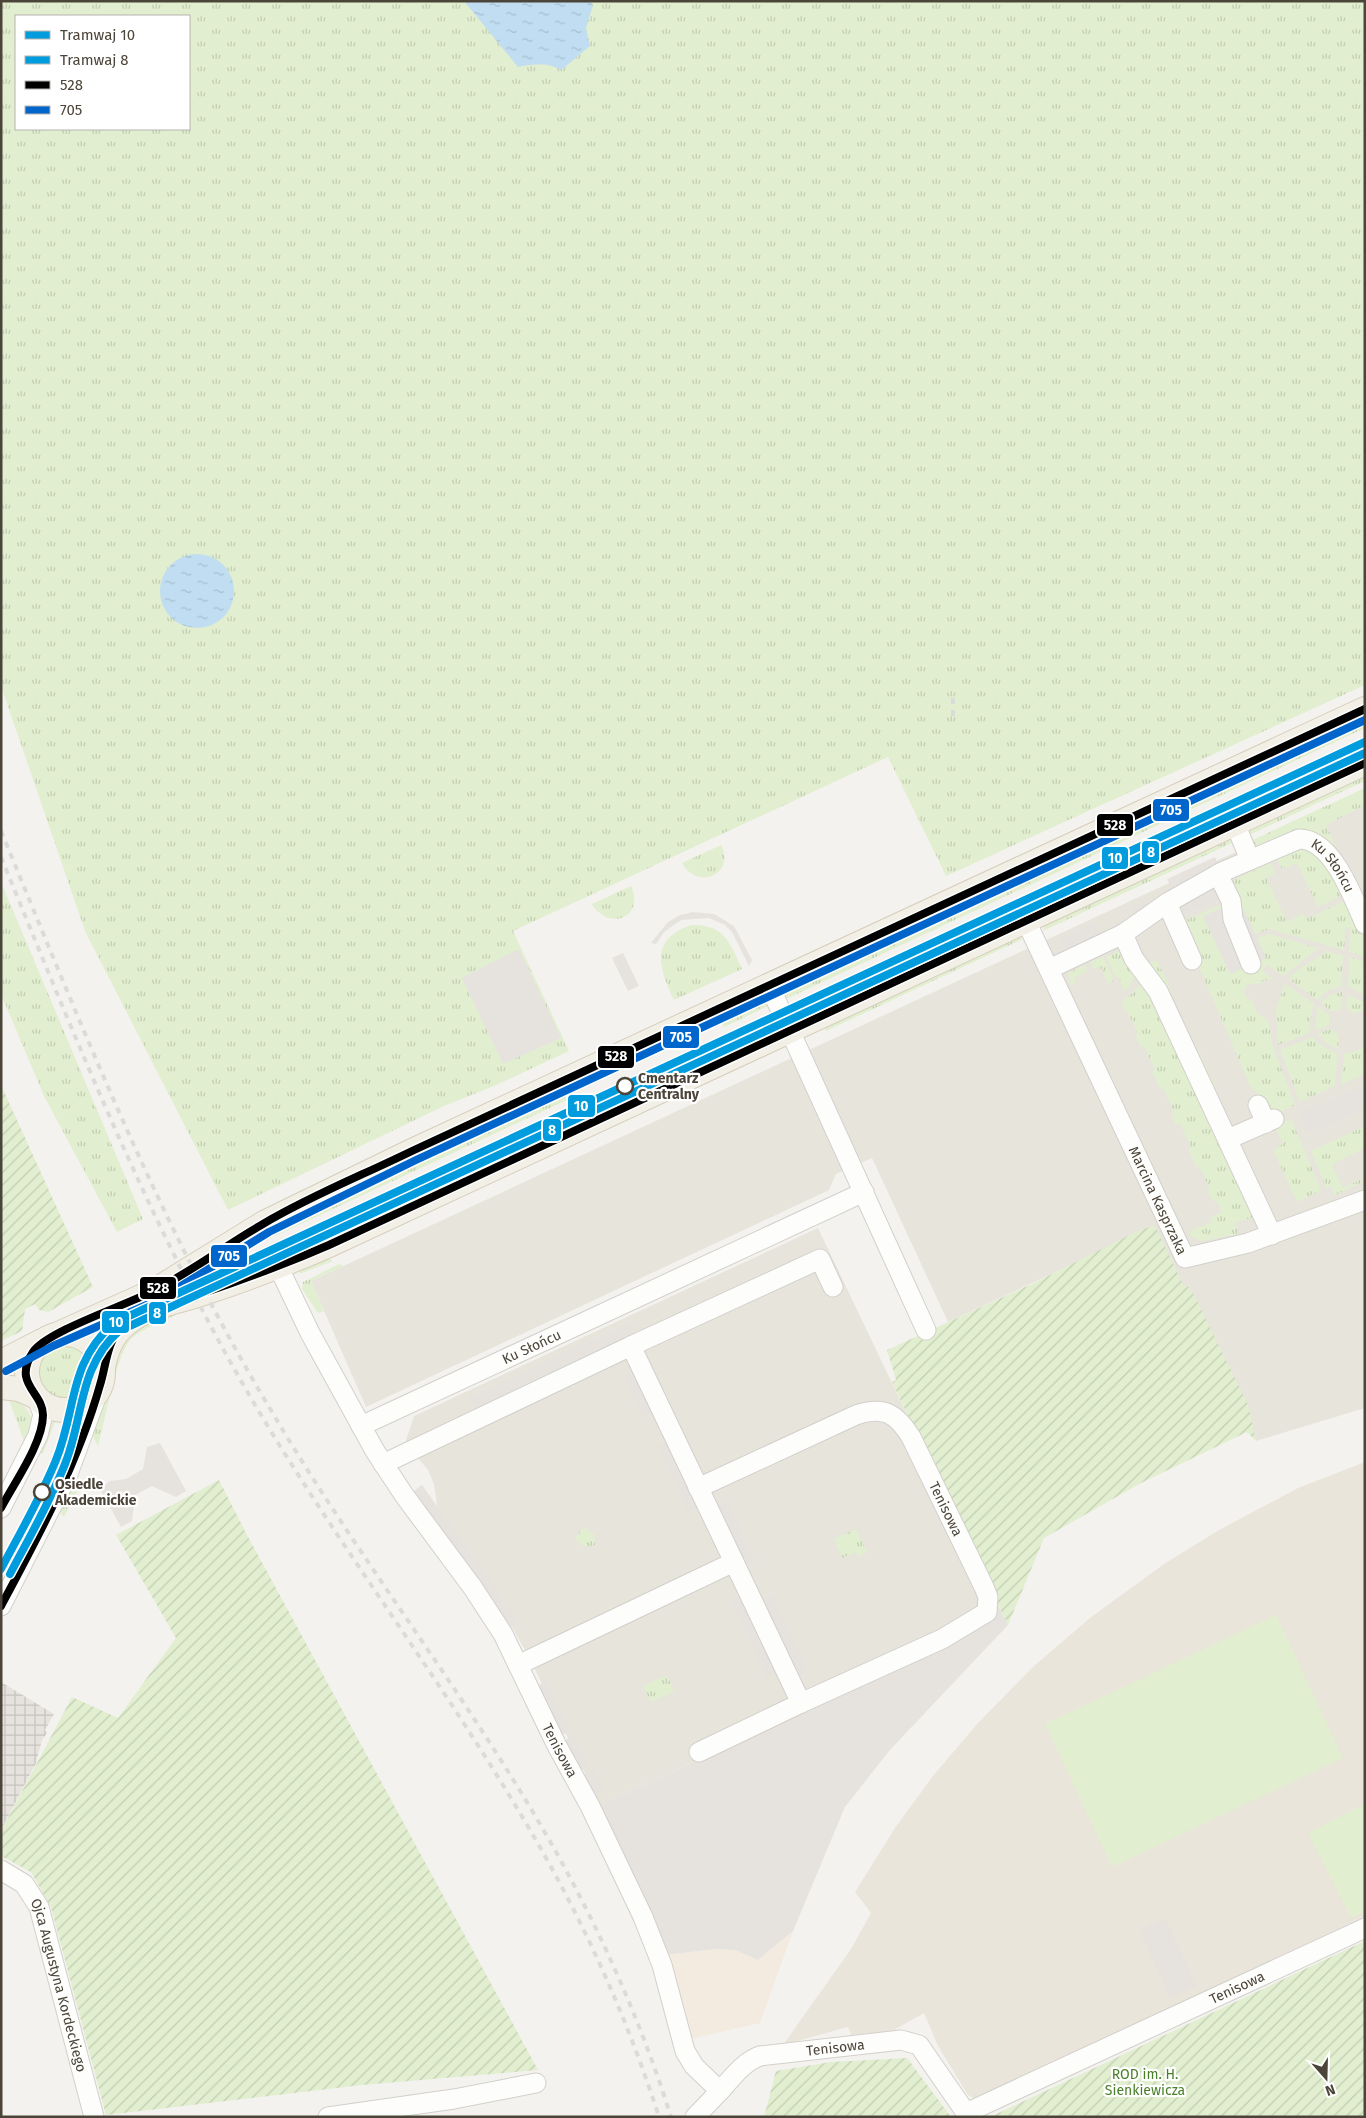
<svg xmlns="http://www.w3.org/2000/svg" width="1366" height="2118" viewBox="0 0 1366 2118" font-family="'Fira Sans',sans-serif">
<defs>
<pattern id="industrial-grid" width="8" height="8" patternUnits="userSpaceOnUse" patternTransform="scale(1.25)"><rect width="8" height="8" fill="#e6e2de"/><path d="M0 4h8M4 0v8" fill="none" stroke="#c7c3bf"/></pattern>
<pattern id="grass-tufts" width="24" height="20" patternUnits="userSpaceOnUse" patternTransform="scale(1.25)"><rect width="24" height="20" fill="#e1eecf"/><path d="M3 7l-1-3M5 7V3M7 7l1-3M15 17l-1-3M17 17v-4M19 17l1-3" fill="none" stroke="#c3cdb2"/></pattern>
<pattern id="garden-furrows" width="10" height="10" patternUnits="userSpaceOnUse" patternTransform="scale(1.25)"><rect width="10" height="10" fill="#e1eecf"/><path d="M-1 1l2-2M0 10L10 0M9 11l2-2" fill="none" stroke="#c3cdb2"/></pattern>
<pattern id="water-ripples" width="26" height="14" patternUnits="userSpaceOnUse" patternTransform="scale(1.25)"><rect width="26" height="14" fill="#c0ddf1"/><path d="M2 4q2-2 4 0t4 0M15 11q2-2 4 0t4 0" fill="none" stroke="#a6bfcf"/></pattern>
</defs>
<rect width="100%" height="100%" fill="#f4f2ee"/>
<!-- residential -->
<g fill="#e7e4dc">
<polygon points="1365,792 1365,1408 1256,1441 1247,1405 1188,1286 1184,1287 1071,1265 948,1322 872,1158 836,1174 829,1190 366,1407 311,1281"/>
<polygon points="818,1228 999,1607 932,1650 599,1806 594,1792 529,1657 508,1620 438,1511 434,1484 428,1470 405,1443 414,1416"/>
</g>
<!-- commercial -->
<polygon fill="#f3ebdf" points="793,1931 760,2023 691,2039 665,1955 716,1949 735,1950 758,1960"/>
<!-- industrial -->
<polygon fill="url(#industrial-grid)" points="1,1682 54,1714 45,1730 47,1733 42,1740 36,1763 1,1830"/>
<!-- education -->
<polygon fill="#eae5da" points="1365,1462 1365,1916 976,2099 968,2095 938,2046 924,2013 894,2030 882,2032 851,2035 848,2027 783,2045 851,1949 871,1913 855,1892 895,1828 933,1776 977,1724 1034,1666 1090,1618 1164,1564 1219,1530 1298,1488"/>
<!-- grass -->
<g fill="url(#grass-tufts)" fill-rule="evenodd">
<path d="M1 1H1365V685L946 876 888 757 513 931 569 1051 494 1086 444 1106 228 1210 85 931 1 686ZM16 16H189V129H16Z"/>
<polygon points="1365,718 1365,728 784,1000 785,989"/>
<polygon points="1365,744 1365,755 794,1017 790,1012"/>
<polygon points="1365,772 1365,781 1245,837 1246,831"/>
<polygon points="1365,788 1365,805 1326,825 1336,847 1330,850 1329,848 1258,849 1248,842"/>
<polygon points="1225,839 1234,842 1043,931 1047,919"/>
<polygon points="1301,844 1324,862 1344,894 1318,907 1297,863 1282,869 1275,854"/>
<path d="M721 845C736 873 698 892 682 863Z"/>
<polygon points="1270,863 1275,873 1266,878 1287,922 1303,914 1306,919 1346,900 1365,935 1365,957 1349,952 1350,927 1346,927 1344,950 1269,929 1255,934 1244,910 1236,914 1238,895 1233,882 1236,879"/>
<polygon points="1,882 143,1219 117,1232 45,1098 1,994"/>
<path d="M631 886C645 915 612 932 593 906L592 904Z"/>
<polygon points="1227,902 1227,910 1203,916 1265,958 1257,938 1269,934 1318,948 1284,976 1267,965 1262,971 1273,979 1264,980 1260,984 1248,984 1244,989 1245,996 1254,1003 1256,1012 1269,1021 1272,1044 1295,1105 1269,1117 1265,1116 1255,1090 1252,1090 1174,909 1180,904 1186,920"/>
<path d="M691 925C725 924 730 943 742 969L674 1000C659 967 649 940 691 925Z"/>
<polygon points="1014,936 1023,939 826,1031 825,1028 828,1021"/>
<polygon points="1126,948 1137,973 1130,986 1120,993 1123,990 1119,978 1115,976 1106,957"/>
<polygon points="1327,951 1343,956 1341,987 1328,990 1317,1000 1289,979 1297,970"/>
<polygon points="1103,957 1114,980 1108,983 1100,966 1093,969 1090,962"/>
<polygon points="1349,957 1365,962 1365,995 1348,987"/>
<polygon points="1157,960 1172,993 1166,997 1144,966"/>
<polygon points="1085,965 1087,971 1074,978 1076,984 1071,986 1068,973"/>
<polygon points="1142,978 1257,1216 1234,1223 1239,1234 1202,1241 1190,1236 1189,1232 1213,1221 1211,1217 1222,1212 1216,1200 1213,1202 1207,1191 1210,1189 1199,1166 1196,1167 1188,1149 1191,1147 1180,1123 1176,1125 1171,1114 1174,1112 1163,1088 1160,1089 1152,1072 1155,1070 1144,1046 1141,1047 1135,1036 1138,1034 1127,1010 1125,1011 1121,1003 1138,988"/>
<polygon points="1285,984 1314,1004 1309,1024 1311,1032 1278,1045 1276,1009"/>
<polygon points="1342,992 1342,1008 1332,1012 1321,1003 1330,995"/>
<polygon points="1347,995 1362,1001 1365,1009 1354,1014 1346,1007"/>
<polygon points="762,1001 768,1006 724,1027 720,1018"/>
<polygon points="1318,1006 1329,1015 1329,1025 1317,1031 1315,1024"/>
<polygon points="775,1020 774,1027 733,1049 730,1041"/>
<polygon points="1330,1029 1339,1035 1338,1049 1327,1044 1318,1034"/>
<polygon points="1313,1037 1319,1044 1337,1054 1335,1086 1300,1102 1280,1050"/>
<polygon points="1365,1045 1365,1073 1341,1085 1344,1054 1358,1051"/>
<polygon points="1199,1051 1215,1086 1208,1089 1192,1054"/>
<polygon points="564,1093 567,1100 217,1263 248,1241"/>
<polygon points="572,1114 576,1120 378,1214 225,1278"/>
<polygon points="1291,1119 1321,1190 1297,1202 1273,1150 1283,1144 1275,1127"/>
<polygon points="1365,1126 1365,1148 1332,1164 1343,1188 1362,1179 1363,1182 1335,1195 1331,1186 1326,1188 1311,1151"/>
<polygon points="324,1256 333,1261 299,1274 302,1269"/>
<polygon points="339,1264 343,1266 311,1281 324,1311 318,1313 302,1289 303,1282"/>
<path d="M175 1311 176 1315C162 1322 143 1328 131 1339 116 1354 105 1422 98 1446L94 1439 92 1432 110 1394 117 1352 135 1327Z"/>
<circle cx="64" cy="1373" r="27"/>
<path d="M8 1397C35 1409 35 1419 25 1444Z"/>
<polygon points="78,1420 64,1465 59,1462 72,1423"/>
<polygon points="50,1421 55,1422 43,1454 39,1452"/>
<polygon points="73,1482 79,1488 64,1517 59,1511"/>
<polygon points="583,1527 594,1534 595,1545 586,1547 575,1539"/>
<polygon points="856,1529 867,1552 858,1557 856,1552 842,1558 834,1539"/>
<polygon points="667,1675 674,1691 651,1702 643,1686"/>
</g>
<!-- garden -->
<g fill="url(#garden-furrows)">
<polygon points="1,1085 93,1287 48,1312 39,1310 35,1304 25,1309 22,1331 1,1341"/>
<polygon points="1155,1226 1184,1287 1188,1286 1195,1297 1248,1405 1256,1441 1247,1432 1141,1483 1044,1538 1008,1625 892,1382 896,1380 887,1350 1034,1283 1142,1229"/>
<polygon points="219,1480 247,1535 538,2070 362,2085 106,2115 51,1907 31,1872 1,1856 1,1831 72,1697 118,1718 176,1638 116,1535"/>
<polygon points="1365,1941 1365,2117 990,2117"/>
<polygon points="907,2058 951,2117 764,2117 776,2071 831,2062"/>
</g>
<!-- pitch -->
<g fill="#e1eecf">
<polygon points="1276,1615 1343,1758 1112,1867 1045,1724"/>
<polygon points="1365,1804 1365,1912 1351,1918 1308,1833"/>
</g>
<!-- parking -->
<g fill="#e6e3df">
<polygon points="1215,857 1222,872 1224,897 1184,915 1167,879"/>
<polygon points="1148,897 1150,915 1135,927 1132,909"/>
<polygon points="1222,908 1227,918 1244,910 1266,958 1230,974 1203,916"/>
<polygon points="693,912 714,914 734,926 752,960 749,966 732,932 725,925 709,918 681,920 664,932 656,944 651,943 668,922 680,915"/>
<polygon points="1095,922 1104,943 1069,958 1060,938"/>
<polygon points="519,949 561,1038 503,1064 462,978"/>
<polygon points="623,953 639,986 628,991 612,958"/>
<polygon points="1362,1085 1365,1092 1365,1108 1308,1133 1298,1114"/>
<polygon points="629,1323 635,1337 476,1411 470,1398"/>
<polygon points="635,1370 655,1412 644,1417 624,1376"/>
<polygon points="668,1441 700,1508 689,1513 657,1446"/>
<polygon points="160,1443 186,1491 176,1497 152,1486 135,1495 132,1521 121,1527 100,1489 110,1481 126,1479 143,1469 147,1447"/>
<polygon points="422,1485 491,1581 518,1623 507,1629 412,1492"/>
<polygon points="727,1501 756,1563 745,1568 716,1506"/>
<polygon points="741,1595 761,1600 772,1595 808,1672 797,1677 777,1672 766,1677 730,1600"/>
<polygon points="999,1607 1008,1625 889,1751 845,1807 793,1931 758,1960 735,1950 716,1949 665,1955 599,1806 932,1650"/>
<polygon points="547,1681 571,1731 560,1736 537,1686"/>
<polygon points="574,1736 590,1765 580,1771 563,1741"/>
<polygon points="593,1770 605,1790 595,1795 583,1776"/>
<polygon points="1165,1918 1197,1986 1170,1998 1139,1930"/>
</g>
<!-- water -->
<g fill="url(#water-ripples)">
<path d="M464 1H590L593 5 586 28 590 46 561 70C547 62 534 64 518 67Z"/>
<circle cx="197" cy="591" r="37"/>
</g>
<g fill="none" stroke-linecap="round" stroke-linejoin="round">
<defs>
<g id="minor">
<polyline points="1235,823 1250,860"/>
<polyline points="1218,874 1231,901 1233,919 1251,964"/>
<polyline points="1167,903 1192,960"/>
<path id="s1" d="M1026 921 1185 1258 1248 1243 1365 1200"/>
<polyline points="1123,934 1134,959 1158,991 1272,1235"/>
<path id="s2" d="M1049 969 1123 934 1167 903 1222 872 1299 839C1333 839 1353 898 1365 924"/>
<polyline points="770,987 926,1330"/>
<polyline points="1258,1105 1266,1123"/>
<polyline points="1228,1139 1274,1119"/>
<path id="s3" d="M278 1266 310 1333 375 1451 404 1495 473 1588 503 1634 556 1744 590 1806 643 1917 662 1965 685 2051 694 2066 720 2091C732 2078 743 2062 760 2056L901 2040 919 2045 966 2113 1365 1928"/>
<polyline points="631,1346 820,1259 833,1287"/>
<path id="s4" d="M361 1426 864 1192"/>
<polyline points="383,1464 631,1346 734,1562"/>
<path id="s5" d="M698 1488 856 1415C884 1406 896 1413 911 1437L984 1587 988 1597 987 1612 942 1639 801 1703"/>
<polyline points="1,1508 38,1435 43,1414 37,1399"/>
<polyline points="1,1606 68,1474 98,1392"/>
<polyline points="518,1665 734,1562 801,1703 699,1752"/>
<path id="s6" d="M1 1870 24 1884 39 1907 94 2117"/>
<polyline points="328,2117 454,2099 536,2083"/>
<polyline points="695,2117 720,2091"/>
</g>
<g id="major">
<circle cx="65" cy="1372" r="38"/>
<polyline points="56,1335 154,1291 264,1223 412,1151 1365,709"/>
<polyline points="1,1362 40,1342"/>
<path d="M103 1367C106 1351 113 1334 126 1324 146 1306 178 1302 204 1293 246 1279 288 1263 329 1245L1365 763"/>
<polyline points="1,1387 19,1389 35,1396"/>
</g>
</defs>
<!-- minor casing -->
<use href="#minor" stroke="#d2d0cb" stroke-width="21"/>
<!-- major casing -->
<use href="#major" stroke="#d6cebb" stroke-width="26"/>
<!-- minor -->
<use href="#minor" stroke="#fdfdfc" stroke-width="19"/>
<!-- major -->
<use href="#major" stroke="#f2efe6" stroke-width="24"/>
<!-- rail -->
<g stroke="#dbdbda" stroke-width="4" stroke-dasharray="6 6" stroke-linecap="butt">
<polyline points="953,716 953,697"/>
<path d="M1 831C82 1027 160 1225 269 1407 353 1550 456 1681 540 1824 594 1916 639 2015 671 2117"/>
<path d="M1 857C79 1047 155 1238 261 1415 346 1556 447 1688 530 1830 583 1920 627 2017 659 2117"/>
</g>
<defs>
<g id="bus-1">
<path d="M1 1508C14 1483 43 1443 43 1415 43 1392 12 1384 33 1352 47 1331 127 1305 153 1291 191 1272 226 1245 263 1224 310 1196 363 1175 412 1151L1365 709"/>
<path d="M1 1606C39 1535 78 1463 100 1385 107 1363 106 1340 125 1324 148 1304 181 1300 209 1291 250 1277 290 1262 329 1245L1365 763"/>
</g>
<polyline id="bus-2" points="6,1371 53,1346 158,1300 269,1232 416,1160 1365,720"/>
</defs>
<!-- bus-1 casing -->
<use href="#bus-1" stroke="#fff" stroke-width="11"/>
<!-- bus-2 casing -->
<use href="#bus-2" stroke="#fff" stroke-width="11"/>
<!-- bus-1 -->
<use href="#bus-1" stroke="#000" stroke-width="8"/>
<!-- bus-2 -->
<use href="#bus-2" stroke="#06c" stroke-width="8"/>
<defs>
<path id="tram-1" d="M1 1569C20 1533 41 1497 56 1460 77 1408 68 1363 114 1323L1365 742"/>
<path id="tram-2" d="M10 1574C29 1538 50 1502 65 1464 84 1417 78 1367 119 1331L1365 753"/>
</defs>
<!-- tram-1 casing -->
<use href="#tram-1" stroke="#fff" stroke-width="11"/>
<!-- tram-2 casing -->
<use href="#tram-2" stroke="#fff" stroke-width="11"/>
<!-- tram-1 -->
<use href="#tram-1" stroke="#009cdd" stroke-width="8"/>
<!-- tram-2 -->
<use href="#tram-2" stroke="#009cdd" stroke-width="8"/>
</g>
<!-- markers -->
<g fill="#fff" stroke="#4b4439" stroke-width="2.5">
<circle cx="625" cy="1086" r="8"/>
<circle cx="42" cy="1492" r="8"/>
</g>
<g text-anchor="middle" stroke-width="4.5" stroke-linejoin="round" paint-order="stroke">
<!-- street labels -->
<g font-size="14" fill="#4b4439" stroke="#fff">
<text dy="5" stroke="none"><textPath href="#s2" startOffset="328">Ku Słońcu</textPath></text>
<text dy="5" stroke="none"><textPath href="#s1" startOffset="309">Marcina Kasprzaka</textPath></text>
<text dy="5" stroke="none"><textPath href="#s4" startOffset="188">Ku Słońcu</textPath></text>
<text dy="5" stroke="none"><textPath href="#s5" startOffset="320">Tenisowa</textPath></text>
<text dy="5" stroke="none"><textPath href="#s3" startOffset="562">Tenisowa</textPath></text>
<text dy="5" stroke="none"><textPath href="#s6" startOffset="135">Ojca Augustyna Kordeckiego</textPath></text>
<text dy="5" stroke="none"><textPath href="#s3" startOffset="1538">Tenisowa</textPath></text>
<text dy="5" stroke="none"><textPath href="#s3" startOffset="1072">Tenisowa</textPath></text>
</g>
<!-- stop labels -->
<g font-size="14" font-weight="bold" fill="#4b4439" stroke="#fff" text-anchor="start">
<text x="638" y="1083">Cmentarz<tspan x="638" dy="16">Centralny</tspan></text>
<text x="55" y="1489">Osiedle<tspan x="55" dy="16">Akademickie</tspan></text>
</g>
<!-- park labels -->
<g font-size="14" fill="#4a7f2a" stroke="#fff">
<text x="1145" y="2079">ROD im. H.<tspan x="1145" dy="16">Sienkiewicza</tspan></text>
</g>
</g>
<g stroke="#fff" stroke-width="2">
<rect x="1152" y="798" width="38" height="24" rx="5" fill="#06c"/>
<rect x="1096" y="813" width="38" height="24" rx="5" fill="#000"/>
<rect x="1141" y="840" width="19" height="24" rx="5" fill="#009cdd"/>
<rect x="1101" y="846" width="28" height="24" rx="5" fill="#009cdd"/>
<rect x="662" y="1025" width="38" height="24" rx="5" fill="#06c"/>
<rect x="597" y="1045" width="38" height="24" rx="5" fill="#000"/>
<rect x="567" y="1094" width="29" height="24" rx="5" fill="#009cdd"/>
<rect x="542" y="1118" width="20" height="24" rx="5" fill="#009cdd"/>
<rect x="210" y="1244" width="38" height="24" rx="5" fill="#06c"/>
<rect x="139" y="1276" width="38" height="24" rx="5" fill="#000"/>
<rect x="148" y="1301" width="19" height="24" rx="5" fill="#009cdd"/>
<rect x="101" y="1310" width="29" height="24" rx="5" fill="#009cdd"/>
</g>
<g font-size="14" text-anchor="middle" font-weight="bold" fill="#fff">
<text x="1171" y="815">705</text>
<text x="1115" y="830">528</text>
<text x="1151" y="857">8</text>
<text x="1115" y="863">10</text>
<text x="681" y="1042">705</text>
<text x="616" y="1061">528</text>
<text x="581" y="1111">10</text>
<text x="552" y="1135">8</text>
<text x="229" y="1261">705</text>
<text x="158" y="1293">528</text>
<text x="157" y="1318">8</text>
<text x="116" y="1327">10</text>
</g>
<!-- border -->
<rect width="1366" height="2118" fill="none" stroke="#4b4439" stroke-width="5"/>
<!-- legend -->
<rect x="15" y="15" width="175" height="115" fill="#ffffff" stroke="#b7b4b0"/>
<rect x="25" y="31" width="25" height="8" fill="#009cdd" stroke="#b7b4b0"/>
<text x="60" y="40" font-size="15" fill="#4b4439">Tramwaj 10</text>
<rect x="25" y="56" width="25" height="8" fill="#009cdd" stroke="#b7b4b0"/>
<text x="60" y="65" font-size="15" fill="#4b4439">Tramwaj 8</text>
<rect x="25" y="81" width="25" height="8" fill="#000000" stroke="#b7b4b0"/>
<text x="60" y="90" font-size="15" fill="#4b4439">528</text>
<rect x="25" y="106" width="25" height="8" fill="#0066cc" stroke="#b7b4b0"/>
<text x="60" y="115" font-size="15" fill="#4b4439">705</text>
<!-- north arrow -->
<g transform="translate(1326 2078) rotate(160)" stroke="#ffffff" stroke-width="4" paint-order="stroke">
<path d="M0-4L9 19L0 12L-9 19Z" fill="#4b4439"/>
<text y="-8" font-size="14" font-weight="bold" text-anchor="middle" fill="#4b4439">N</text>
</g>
</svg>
